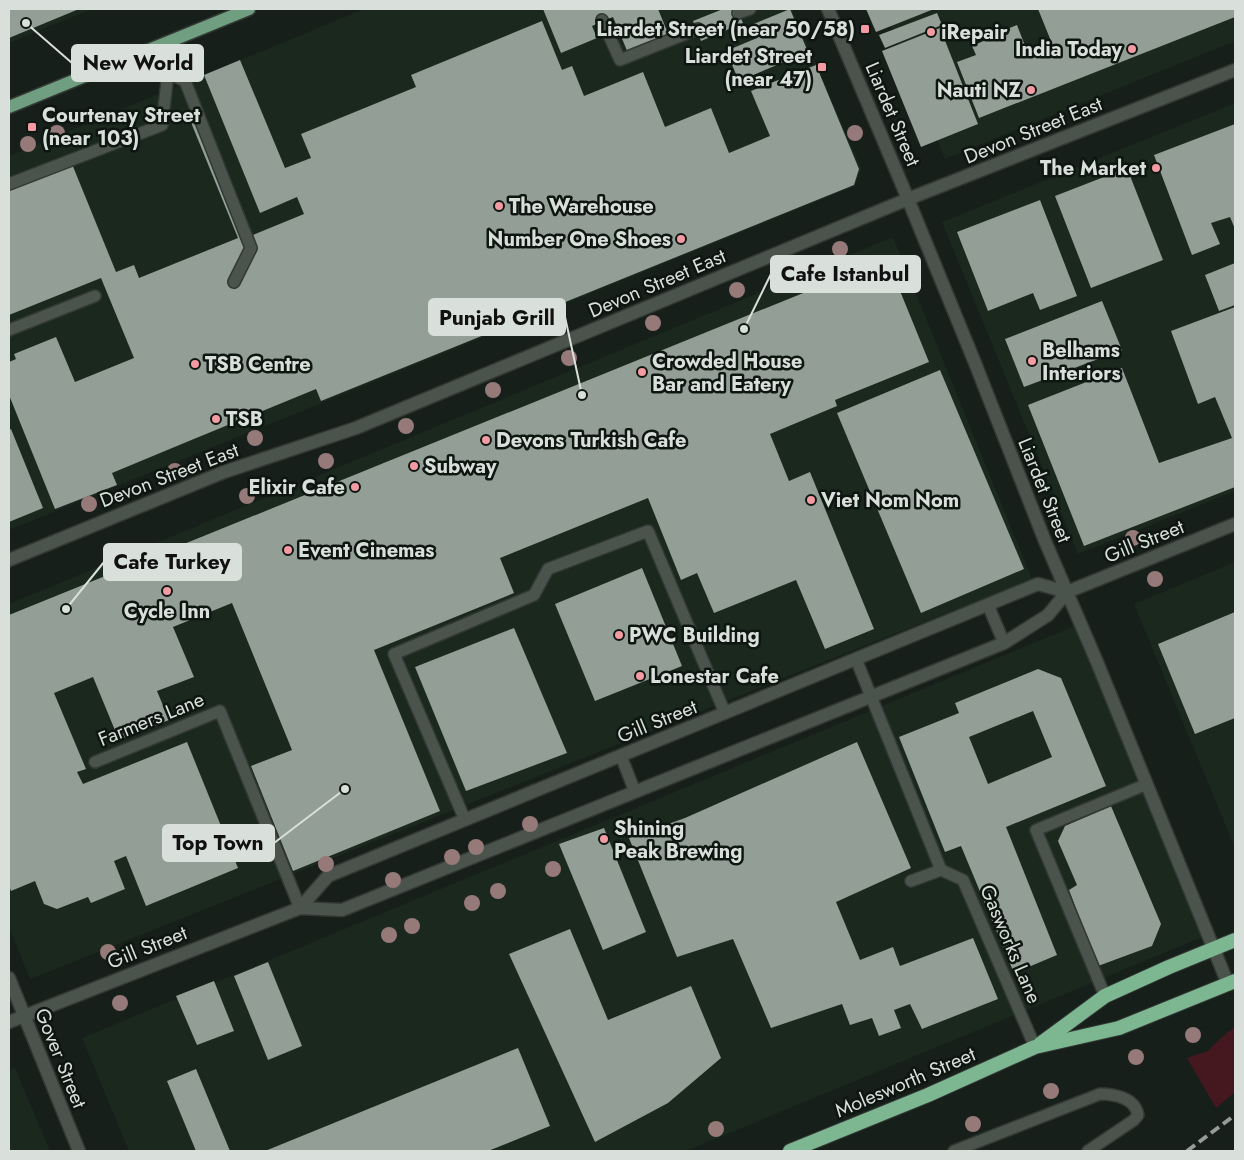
<svg xmlns="http://www.w3.org/2000/svg" width="1244" height="1160" viewBox="0 0 1244 1160" font-family="Jost,sans-serif">
<rect width="100%" height="100%" fill="#171f1a"/>
<!-- built -->
<g fill="#1a281e">
<polygon points="9,9 92,9 9,43"/>
<polygon points="364,9 792,9 861,168 855,186 9,530 9,156"/>
<polygon points="884,9 1235,9 1235,41 945,159"/>
<polygon points="1235,103 1235,491 1078,554 942,222"/>
<polygon points="893,237 1032,579 30,979 9,927 9,604"/>
<polygon points="1235,562 1235,848 1134,604"/>
<polygon points="1077,625 1207,935 686,1151 129,1151 82,1038"/>
<polygon points="15,1068 50,1151 9,1151 9,1071"/>
</g>
<!-- green -->
<polygon fill="#44181e" points="1235,1027 1235,1092 1216,1108 1187,1058 1208,1051 1222,1037"/>
<!-- building -->
<g fill="#939e96" fill-rule="evenodd">
<polygon points="9,9 79,9 9,38"/>
<polygon points="543,9 658,9 669,36 628,53 613,17 592,26 597,38 561,53"/>
<polygon points="723,9 737,9 743,23 701,41 693,21"/>
<polygon points="790,9 808,52 739,81 726,51 757,38 751,25"/>
<polygon points="866,9 934,9 876,32"/>
<polygon points="1038,9 1235,9 1235,17 979,118 957,62 976,55 972,46 993,37 992,35 1017,25 1029,56 1053,46"/>
<polygon points="937,13 942,25 885,48 879,35"/>
<polygon points="542,21 562,70 572,66 584,96 643,72 665,127 711,108 729,153 770,136 751,91 816,65 859,169 854,185 321,401 316,389 189,441 112,473 117,485 55,509 9,395 9,362 16,359 14,354 56,337 75,382 134,358 101,278 9,315 9,190 72,164 116,272 134,265 139,278 238,238 188,115 197,111 202,110 253,235 304,214 297,197 260,213 204,75 240,60 285,168 311,158 301,134 416,87 411,75"/>
<polygon points="940,28 978,124 921,147 882,51"/>
<polygon points="1235,124 1235,229 1230,217 1211,223 1220,244 1192,255 1154,155"/>
<polygon points="1127,168 1163,260 1091,288 1055,196"/>
<polygon points="1040,200 1077,296 1040,310 1033,293 988,311 957,232"/>
<polygon points="887,259 929,362 835,400 837,406 770,434 789,481 810,472 874,629 825,649 796,580 714,613 697,573 681,580 648,498 500,558 514,593 374,650 440,811 293,871 251,766 292,750 232,603 173,627 194,677 157,691 169,720 119,740 93,677 54,693 86,769 77,772 83,784 187,742 238,868 146,906 126,856 114,861 125,889 91,903 88,897 57,909 44,904 35,881 11,891 9,886 9,615"/>
<polygon points="1235,263 1235,305 1219,311 1205,275"/>
<polygon points="1102,301 1122,350 1024,387 1005,339"/>
<polygon points="1235,307 1235,487 1084,546 1028,405 1122,368 1159,463 1232,438 1215,397 1198,404 1171,331"/>
<polygon points="940,370 1024,569 921,613 837,413"/>
<polygon points="11,429 43,508 9,522 9,430"/>
<polygon points="642,568 682,666 595,701 555,604"/>
<polygon points="1235,612 1235,718 1195,734 1158,644"/>
<polygon points="514,628 567,753 466,791 415,667"/>
<path d="M1038 669 1061 678 1106 786 1006 827 1057 955 1014 973 961 846 945 852 899 737 959 713 955 703ZM1033 711 1052 757 988 784 969 737Z"/>
<polygon points="857,742 911,868 836,902 860,960 893,947 900,966 973,938 998,999 922,1029 910,1004 894,1010 901,1028 879,1036 872,1018 850,1025 842,1004 771,1028 733,939 677,957 629,838 685,818"/>
<polygon points="1111,806 1161,924 1152,946 1098,966 1069,890 1077,885 1058,841 1065,826"/>
<polygon points="604,828 646,932 603,950 559,844"/>
<polygon points="570,929 608,1020 691,986 721,1058 668,1103 595,1142 509,954"/>
<polygon points="268,962 302,1046 268,1060 234,976"/>
<polygon points="214,981 234,1031 197,1045 176,996"/>
<polygon points="518,1048 550,1126 488,1151 265,1151"/>
<polygon points="196,1069 230,1151 196,1151 167,1081"/>
</g>
<g fill="none" stroke-linecap="round" stroke-linejoin="round">
<defs>
<g id="service">
<polyline points="738,13 750,9"/>
<polyline points="602,20 620,60 698,29"/>
<polyline points="159,46 168,73 185,81 251,248 234,282"/>
<polyline points="9,184 162,125 168,73"/>
<polyline points="9,330 95,296"/>
<polyline points="988,605 1004,643"/>
<polyline points="856,659 941,870"/>
<polyline points="621,756 635,792"/>
<polyline points="95,762 220,711 300,908"/>
<polyline points="465,820 394,654 534,595 548,569 648,531 725,713"/>
<polyline points="911,881 941,870 963,880 1035,1047"/>
<polyline points="1105,996 1036,830 1147,784"/>
<path d="M954 1151 1100 1094C1115 1094 1135 1098 1138 1115L1134 1120 1088 1151"/>
</g>
<g id="minor">
<polyline points="908,199 1235,70"/>
<polyline points="300,908 328,876 1038,584 1067,592"/>
<polyline points="9,978 79,1151"/>
<polyline points="9,1022 300,908 342,910 1004,643 1048,615 1067,592 1235,524"/>
</g>
<g id="tertiary">
<polyline points="828,9 908,199 975,363 1045,541 1097,662 1228,984"/>
<polyline points="9,560 224,472 356,428 908,199"/>
</g>
<polyline id="primary" points="9,107 249,9"/>
<g id="trunk">
<polyline points="1040,1044 1105,996 1169,967 1235,940"/>
<polyline points="790,1151 928,1095 1035,1047 1119,1028 1235,981"/>
</g>
</defs>
<!-- service casing -->
<use href="#service" stroke="#333834" stroke-width="14"/>
<!-- minor casing -->
<use href="#minor" stroke="#333834" stroke-width="15"/>
<!-- tertiary casing -->
<use href="#tertiary" stroke="#333834" stroke-width="15"/>
<!-- primary casing -->
<use href="#primary" stroke="#333834" stroke-width="15"/>
<!-- trunk casing -->
<use href="#trunk" stroke="#333834" stroke-width="16"/>
<!-- service -->
<use href="#service" stroke="#4a544d" stroke-width="11"/>
<!-- minor -->
<use href="#minor" stroke="#4a544d" stroke-width="12"/>
<!-- tertiary -->
<use href="#tertiary" stroke="#4a544d" stroke-width="12"/>
<!-- primary -->
<use href="#primary" stroke="#709e81" stroke-width="12"/>
<!-- trunk -->
<use href="#trunk" stroke="#7cb792" stroke-width="14"/>
<!-- rail -->
<polyline stroke="#969c98" stroke-width="4" stroke-dasharray="10 5" stroke-linecap="butt" points="1187,1151 1235,1115"/>
</g>
<!-- trees -->
<g fill="#967979">
<circle cx="57" cy="133" r="8"/>
<circle cx="855" cy="133" r="8"/>
<circle cx="28" cy="144" r="8"/>
<circle cx="840" cy="249" r="8"/>
<circle cx="737" cy="290" r="8"/>
<circle cx="653" cy="323" r="8"/>
<circle cx="569" cy="358" r="8"/>
<circle cx="493" cy="390" r="8"/>
<circle cx="406" cy="426" r="8"/>
<circle cx="255" cy="438" r="8"/>
<circle cx="326" cy="461" r="8"/>
<circle cx="175" cy="471" r="8"/>
<circle cx="247" cy="496" r="8"/>
<circle cx="89" cy="504" r="8"/>
<circle cx="1133" cy="538" r="8"/>
<circle cx="1155" cy="579" r="8"/>
<circle cx="530" cy="824" r="8"/>
<circle cx="476" cy="847" r="8"/>
<circle cx="452" cy="857" r="8"/>
<circle cx="326" cy="864" r="8"/>
<circle cx="553" cy="869" r="8"/>
<circle cx="393" cy="880" r="8"/>
<circle cx="498" cy="891" r="8"/>
<circle cx="472" cy="903" r="8"/>
<circle cx="412" cy="926" r="8"/>
<circle cx="389" cy="935" r="8"/>
<circle cx="108" cy="952" r="8"/>
<circle cx="120" cy="1003" r="8"/>
<circle cx="1193" cy="1035" r="8"/>
<circle cx="1136" cy="1057" r="8"/>
<circle cx="1051" cy="1091" r="8"/>
<circle cx="973" cy="1124" r="8"/>
<circle cx="716" cy="1129" r="8"/>
</g>
<!-- markers -->
<g fill="#f49aa3" stroke="#0e1611" stroke-width="2">
<rect x="860" y="24" width="10" height="10" rx="2.5"/>
<circle cx="931" cy="32" r="5"/>
<circle cx="1132" cy="49" r="5"/>
<rect x="817" y="62" width="10" height="10" rx="2.5"/>
<circle cx="1031" cy="90" r="5"/>
<rect x="27" y="122" width="10" height="10" rx="2.5"/>
<circle cx="1156" cy="168" r="5"/>
<circle cx="499" cy="206" r="5"/>
<circle cx="681" cy="239" r="5"/>
<circle cx="1032" cy="361" r="5"/>
<circle cx="195" cy="364" r="5"/>
<circle cx="642" cy="372" r="5"/>
<circle cx="216" cy="419" r="5"/>
<circle cx="486" cy="440" r="5"/>
<circle cx="414" cy="466" r="5"/>
<circle cx="355" cy="487" r="5"/>
<circle cx="811" cy="500" r="5"/>
<circle cx="288" cy="550" r="5"/>
<circle cx="167" cy="591" r="5"/>
<circle cx="619" cy="635" r="5"/>
<circle cx="640" cy="676" r="5"/>
<circle cx="604" cy="839" r="5"/>
</g>
<g text-anchor="middle" stroke-width="5" stroke-linejoin="round" paint-order="stroke">
<!-- poi labels -->
<g font-size="20" font-weight="bold" fill="#d9dfdb" stroke="#0e1611" text-anchor="start">
<text x="855" y="36" text-anchor="end">Liardet Street (near 50/58)</text>
<text x="941" y="39">iRepair</text>
<text x="1122" y="56" text-anchor="end">India Today</text>
<text x="812" y="63" text-anchor="end">Liardet Street<tspan x="812" dy="23">(near 47)</tspan></text>
<text x="1021" y="97" text-anchor="end">Nauti NZ</text>
<text x="42" y="122">Courtenay Street<tspan x="42" dy="23">(near 103)</tspan></text>
<text x="1146" y="175" text-anchor="end">The Market</text>
<text x="509" y="213">The Warehouse</text>
<text x="671" y="246" text-anchor="end">Number One Shoes</text>
<text x="1042" y="357">Belhams<tspan x="1042" dy="23">Interiors</tspan></text>
<text x="652" y="368">Crowded House<tspan x="652" dy="23">Bar and Eatery</tspan></text>
<text x="205" y="371">TSB Centre</text>
<text x="226" y="426">TSB</text>
<text x="496" y="447">Devons Turkish Cafe</text>
<text x="424" y="473">Subway</text>
<text x="345" y="494" text-anchor="end">Elixir Cafe</text>
<text x="821" y="507">Viet Nom Nom</text>
<text x="298" y="557">Event Cinemas</text>
<text x="167" y="618" text-anchor="middle">Cycle Inn</text>
<text x="629" y="642">PWC Building</text>
<text x="650" y="683">Lonestar Cafe</text>
<text x="614" y="835">Shining<tspan x="614" dy="23">Peak Brewing</tspan></text>
</g>
<!-- street labels -->
<g font-size="20" fill="#d9dfdb" stroke="#0e1611">
<text transform="translate(893 114) rotate(67)" y="7">Liardet Street</text>
<text transform="translate(1033 130) rotate(-22)" y="7">Devon Street East</text>
<text transform="translate(657 283) rotate(-23)" y="7">Devon Street East</text>
<text transform="translate(169 475) rotate(-21)" y="7">Devon Street East</text>
<text transform="translate(1045 490) rotate(68)" y="7">Liardet Street</text>
<text transform="translate(1144 541) rotate(-22)" y="7">Gill Street</text>
<text transform="translate(151 719) rotate(-22)" y="7">Farmers Lane</text>
<text transform="translate(657 721) rotate(-22)" y="7">Gill Street</text>
<text transform="translate(1011 944) rotate(67)" y="7">Gasworks Lane</text>
<text transform="translate(147 947) rotate(-22)" y="7">Gill Street</text>
<text transform="translate(61 1058) rotate(68)" y="7">Gover Street</text>
<text transform="translate(905 1082) rotate(-23)" y="7">Molesworth Street</text>
</g>
</g>
<!-- callouts -->
<path fill="none" stroke="#d9dfdb" stroke-width="2" d="M26 23L72 63M744 329L771 274M582 395L565 317M66 609L104 562M345 789L274 843"/>
<g fill="#d9dfdb" stroke="#0e1611" stroke-width="2">
<circle cx="26" cy="23" r="5"/>
<circle cx="744" cy="329" r="5"/>
<circle cx="582" cy="395" r="5"/>
<circle cx="66" cy="609" r="5"/>
<circle cx="345" cy="789" r="5"/>
</g>
<g fill="#d9dfdb" stroke="#d9dfdb" stroke-width="2">
<rect x="72" y="45" width="131" height="36" rx="5"/>
<rect x="771" y="256" width="149" height="36" rx="5"/>
<rect x="429" y="299" width="136" height="36" rx="5"/>
<rect x="104" y="544" width="137" height="36" rx="5"/>
<rect x="163" y="825" width="111" height="36" rx="5"/>
</g>
<g font-size="21" text-anchor="middle" font-weight="bold" fill="#111">
<text x="138" y="70">New World</text>
<text x="845" y="281">Cafe Istanbul</text>
<text x="497" y="325">Punjab Grill</text>
<text x="172" y="569">Cafe Turkey</text>
<text x="218" y="850">Top Town</text>
</g>
<!-- border -->
<rect width="1244" height="1160" fill="none" stroke="#d9dfdb" stroke-width="20"/>
</svg>
